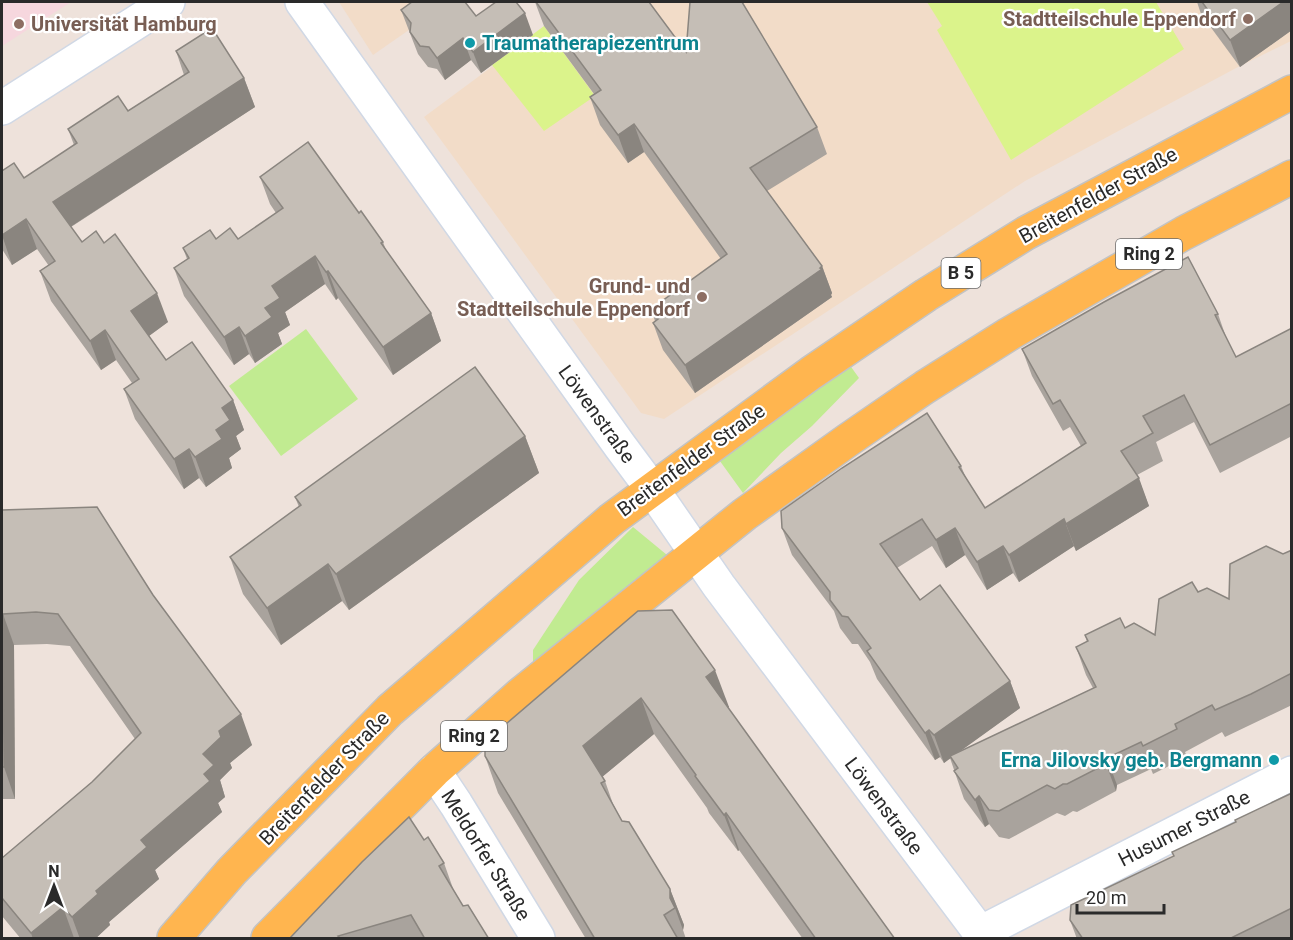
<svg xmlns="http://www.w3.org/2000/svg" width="1293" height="940" viewBox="0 0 1293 940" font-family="Roboto,sans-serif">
<rect width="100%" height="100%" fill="#eee2db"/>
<!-- education -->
<g fill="#f2dcc8">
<polygon points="339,2 449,2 373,55"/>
<polygon points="579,2 1291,2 1291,41 1238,67 1025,181 664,419 641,413 424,117"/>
</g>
<!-- medical -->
<polygon fill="#f6d7de" points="2,2 71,2 2,46"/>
<!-- green -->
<g fill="#c1eb91">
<polygon points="306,329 358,399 281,456 229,386"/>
<polygon points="849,364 859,378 812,426 781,453 743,493 717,457"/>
<polygon points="633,527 667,555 533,662 533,650 579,580"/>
</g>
<!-- pitch -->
<g fill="#dbf38b">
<polygon points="927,2 1156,2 1184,49 1011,160 937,30 942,26"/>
<polygon points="544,26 595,96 544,131 492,65"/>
</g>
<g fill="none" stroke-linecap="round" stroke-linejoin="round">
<defs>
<g id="minor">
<polyline points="302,2 620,446 652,489 719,586 984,938"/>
<polyline points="2,108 168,2"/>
<polyline points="434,771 456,804 538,938"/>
<polyline points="980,933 1292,773"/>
</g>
<g id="major">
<polyline points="174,938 232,871 390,710 612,519 811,373 926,295 1026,233 1292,92"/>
<polyline points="268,938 434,771 522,693 745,514 848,440 925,387 1009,334 1184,233 1292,177"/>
</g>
</defs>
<!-- minor casing -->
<use href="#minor" stroke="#d0d8e5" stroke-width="36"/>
<!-- major casing -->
<use href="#major" stroke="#c3c3c3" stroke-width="36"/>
<!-- minor -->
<use href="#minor" stroke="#fff" stroke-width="33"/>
<!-- major -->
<use href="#major" stroke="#ffb54f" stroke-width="33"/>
</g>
<!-- wall -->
<g fill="#a9a39d">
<polygon points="535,2 649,2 686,52 817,127 827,154 767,191 822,266 832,293 831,295 832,297 695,393 663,350 653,323 655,321 651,309 721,259 644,152 628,163 600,125 590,97 594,94 544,26"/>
<polygon points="1197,2 1292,2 1292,30 1240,67 1201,14"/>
<polygon points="401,10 476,16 533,35 481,73 471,60 445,80 437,69 428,67 418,54"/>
<polygon points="176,51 244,78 255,107 71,227 82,242 104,243 168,322 149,336 166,360 233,400 244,430 236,436 241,449 229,458 232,468 206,487 199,478 184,489 135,419 124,389 132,383 116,360 101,370 51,301 40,271 49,266 37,249 12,265 2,249 2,171 24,178 74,145 68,129 128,111 184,75"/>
<polygon points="260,177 359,213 383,242 386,250 431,313 441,341 393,375 338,298 336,300 325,284 285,312 290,325 278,333 282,344 255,363 249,354 234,365 184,296 174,268 187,259 183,248 216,239 238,239 276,213 270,204"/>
<polygon points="1218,314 1226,337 1236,357 1292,328 1292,436 1220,473 1194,422 1156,442 1163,461 1137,475 1149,506 1076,551 1074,546 1019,582 1013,573 987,590 965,555 946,568 932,546 897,568 920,600 1010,681 1020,708 957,753 1093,688 1086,675 1076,647 1087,642 1085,635 1125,628 1155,635 1198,592 1229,599 1283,554 1292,550 1292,705 1225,737 1222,732 1185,752 1187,757 1153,774 1151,769 1117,785 1116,791 1077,812 1073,811 1065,816 1057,813 1009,839 999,837 989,824 985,827 964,799 950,758 944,763 940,757 935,760 877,679 870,662 858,644 852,644 840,628 834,611 792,555 782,528 961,466 966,478 985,508 1081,446 1070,427 1063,431 1032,376 1022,349"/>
<polygon points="525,436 539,473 349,610 342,601 281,645 243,594 230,557 299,507 295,497"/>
<polygon points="2,510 153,595 252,745 230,763 232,768 220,780 225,797 218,803 222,812 155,870 159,879 109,922 110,925 95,939 21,939 2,916 2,858 92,782 135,739 70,646 47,644 14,645 15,799 2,799"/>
<polygon points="638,611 729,707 728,708 895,939 803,939 739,850 738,851 709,813 707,808 654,734 602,777 605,781 613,804 622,821 670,889 684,925 683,930 686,939 586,939 498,793 485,756"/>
<polygon points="1292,793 1292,939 1077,939 1070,920 1174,857 1236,822"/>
<polygon points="424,840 444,863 455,894 463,906 489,939 289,939"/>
</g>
<!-- shaded-wall -->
<g fill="#8a857f">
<polygon points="1283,2 1292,2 1292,30 1240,67 1230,40"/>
<polygon points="525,13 533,35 481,73 473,52"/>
<polygon points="463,38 471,60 445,80 437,58"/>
<polygon points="244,78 255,107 64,231 53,202"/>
<polygon points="634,124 644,152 628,163 618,135"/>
<polygon points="26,219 37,249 12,265 2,235"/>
<polygon points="315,256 325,284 285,312 290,325 278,333 282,344 255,363 245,336 265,308 272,286"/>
<polygon points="822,266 832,293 831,295 832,297 695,393 685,365"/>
<polygon points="328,271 338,298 336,300 326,272"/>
<polygon points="157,293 168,322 142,341 131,311"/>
<polygon points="431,313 441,341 393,375 383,347"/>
<polygon points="239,327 249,354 234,365 224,337"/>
<polygon points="105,330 116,360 101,370 90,341"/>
<polygon points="233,400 244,430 236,436 241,449 229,458 232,468 206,487 195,457 216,430 222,408"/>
<polygon points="525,436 539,473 349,610 336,574"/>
<polygon points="189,449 199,478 184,489 174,459"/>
<polygon points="1139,478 1149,506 1076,551 1066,524"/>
<polygon points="1064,519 1074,546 1019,582 1009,555"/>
<polygon points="955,528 965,555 946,568 936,540"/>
<polygon points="1003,546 1013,573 987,590 977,562"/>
<polygon points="328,564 342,601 281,645 267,608"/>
<polygon points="3,614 14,645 15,799 4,767"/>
<polygon points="715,670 729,707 719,714 706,677"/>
<polygon points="1010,681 1020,708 944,763 934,735"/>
<polygon points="641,698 654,734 596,782 583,746"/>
<polygon points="241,714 252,745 230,763 232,768 220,780 225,797 218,803 222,812 155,870 159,879 109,922 110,925 95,939 80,939 72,917 141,840 204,774 203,754 219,731"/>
<polygon points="929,730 940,757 935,760 925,733"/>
<polygon points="1107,758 1117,785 1116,791 1106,764"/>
<polygon points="979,796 989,824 985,827 975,800"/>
<polygon points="726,813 739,850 738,851 724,815"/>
<polygon points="670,889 684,925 683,930 675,908 670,898"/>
<polygon points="63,907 74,938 33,939 31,933"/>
</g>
<!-- building -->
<g fill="#c5beb6" stroke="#8a857f" stroke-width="1.5">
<polygon points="412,2 465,2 476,16 496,2 516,2 525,13 473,52 463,38 437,58 429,47 420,46 410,32 411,23 401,10"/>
<polygon points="536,2 649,2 686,52 690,2 742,2 817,127 750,168 822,266 820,268 822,269 685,365 653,323 658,319 651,309 727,254 634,124 618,135 590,97 601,90"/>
<polygon points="1202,2 1283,2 1230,40"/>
<polygon points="212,28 244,78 53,202 82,242 96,231 104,243 115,234 157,293 131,311 166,360 192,342 233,400 222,408 230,420 216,430 222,439 195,457 189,449 174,459 124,389 139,379 105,330 90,341 40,271 55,261 26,219 2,235 2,171 14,163 24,178 77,143 68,129 118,96 128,111 189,72 176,51"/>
<polygon points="308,142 359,213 361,211 383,242 381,243 431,313 383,347 328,271 326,272 315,256 272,286 280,298 265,308 272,317 245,336 239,327 224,337 174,268 189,258 183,248 210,230 216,239 230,228 238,239 283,208 260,177"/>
<polygon points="1188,257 1218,314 1215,315 1236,357 1292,328 1292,403 1210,445 1184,395 1143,416 1153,433 1121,451 1139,478 1066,524 1064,519 1009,555 1003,546 977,562 955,528 936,540 922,519 880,544 920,600 940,585 1010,681 934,735 929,730 925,733 867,651 871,648 848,617 842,616 830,600 830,592 782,528 781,511 842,468 927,413 961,466 959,467 985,508 1086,443 1060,400 1053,404 1022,349 1104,302"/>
<polygon points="475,367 525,436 336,574 328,564 267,608 230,557 301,505 295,497"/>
<polygon points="97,507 153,595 241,714 219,731 221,737 203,754 214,765 204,774 210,781 141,840 147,847 96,891 98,894 72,917 63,907 31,933 2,898 2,858 92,782 141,733 58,614 36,612 3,614 4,767 2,767 2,510"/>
<polygon points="1266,546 1283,554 1292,550 1292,673 1251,694 1215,710 1212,705 1175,724 1177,729 1143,746 1141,742 1107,758 1106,764 1067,784 1063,784 1055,789 1047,785 999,811 989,810 979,796 975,800 954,771 958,768 950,756 1096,687 1076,647 1088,641 1085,635 1120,618 1125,628 1134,623 1155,635 1159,599 1192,582 1198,592 1207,588 1229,599 1230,564"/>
<polygon points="672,610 715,670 706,677 895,939 816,939 726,813 724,815 695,776 696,775 641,698 583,746 605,781 601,783 622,821 629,822 670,889 670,898 675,908 664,915 678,939 595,939 485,756 485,742 638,611"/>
<polygon points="1292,793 1292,908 1229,939 1083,939 1070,920 1071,905 1174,856 1172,852 1236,822 1235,820"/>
<polygon points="409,817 424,840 428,837 444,863 439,866 463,906 468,905 489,939 425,939 411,915 338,936 341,939 289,939 362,862"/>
</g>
<!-- markers -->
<g fill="#8d6e63" stroke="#fff" stroke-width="2">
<circle cx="1248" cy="19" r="6"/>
<circle cx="19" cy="24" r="6"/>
<circle cx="702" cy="297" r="6"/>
</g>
<g fill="#0f9aa8" stroke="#fff" stroke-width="2">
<circle cx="470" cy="43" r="6"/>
<circle cx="1274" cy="760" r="6"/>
</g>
<g text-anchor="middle" stroke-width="4.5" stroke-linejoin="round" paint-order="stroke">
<!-- shield labels -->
<g fill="#fff" stroke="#6a6a6a" stroke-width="1.5">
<rect x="1116" y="239" width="66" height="30" rx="4.5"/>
<rect x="941.5" y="258" width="39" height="30" rx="4.5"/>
<rect x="441" y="721" width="66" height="30" rx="4.5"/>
</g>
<g font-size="18" font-weight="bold" fill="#2a2a2a">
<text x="1149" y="260">Ring 2</text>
<text x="961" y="279">B 5</text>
<text x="474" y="742">Ring 2</text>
</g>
<!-- education labels -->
<g font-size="20" font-weight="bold" fill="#785e54" stroke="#fff" text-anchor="end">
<text x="1236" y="26">Stadtteilschule Eppendorf</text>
<text x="31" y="31" text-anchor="start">Universität Hamburg</text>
<text x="690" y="293">Grund- und<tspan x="690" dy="23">Stadtteilschule Eppendorf</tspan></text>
</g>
<!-- culture labels -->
<g font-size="20" font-weight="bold" fill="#0d838f" stroke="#fff" text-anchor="start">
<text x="482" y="50">Traumatherapiezentrum</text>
<text x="1262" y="767" text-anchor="end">Erna Jilovsky geb. Bergmann</text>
</g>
<!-- street labels -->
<g font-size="20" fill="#2a2a2a" stroke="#fff">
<text transform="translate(1098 195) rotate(-29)" y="7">Breitenfelder Straße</text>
<text transform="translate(597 414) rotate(54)" y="7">Löwenstraße</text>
<text transform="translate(691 460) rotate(-36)" y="7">Breitenfelder Straße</text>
<text transform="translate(324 778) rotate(-46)" y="7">Breitenfelder Straße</text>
<text transform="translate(884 806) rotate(53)" y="7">Löwenstraße</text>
<text transform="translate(1184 828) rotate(-27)" y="7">Husumer Straße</text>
<text transform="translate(486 855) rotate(58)" y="7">Meldorfer Straße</text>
</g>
</g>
<!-- border -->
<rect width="1293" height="940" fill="none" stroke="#2a2a2a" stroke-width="6"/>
<!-- north arrow -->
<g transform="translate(54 886)" stroke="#ffffff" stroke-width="4.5" paint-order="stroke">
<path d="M0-4.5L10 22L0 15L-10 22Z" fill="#2a2a2a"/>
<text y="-9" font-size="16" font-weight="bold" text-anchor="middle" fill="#2a2a2a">N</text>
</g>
<!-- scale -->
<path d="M1077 904v9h87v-9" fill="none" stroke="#2a2a2a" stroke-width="3"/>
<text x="1086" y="904" font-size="18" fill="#2a2a2a" stroke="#ffffff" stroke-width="4.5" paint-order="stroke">20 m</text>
</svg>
